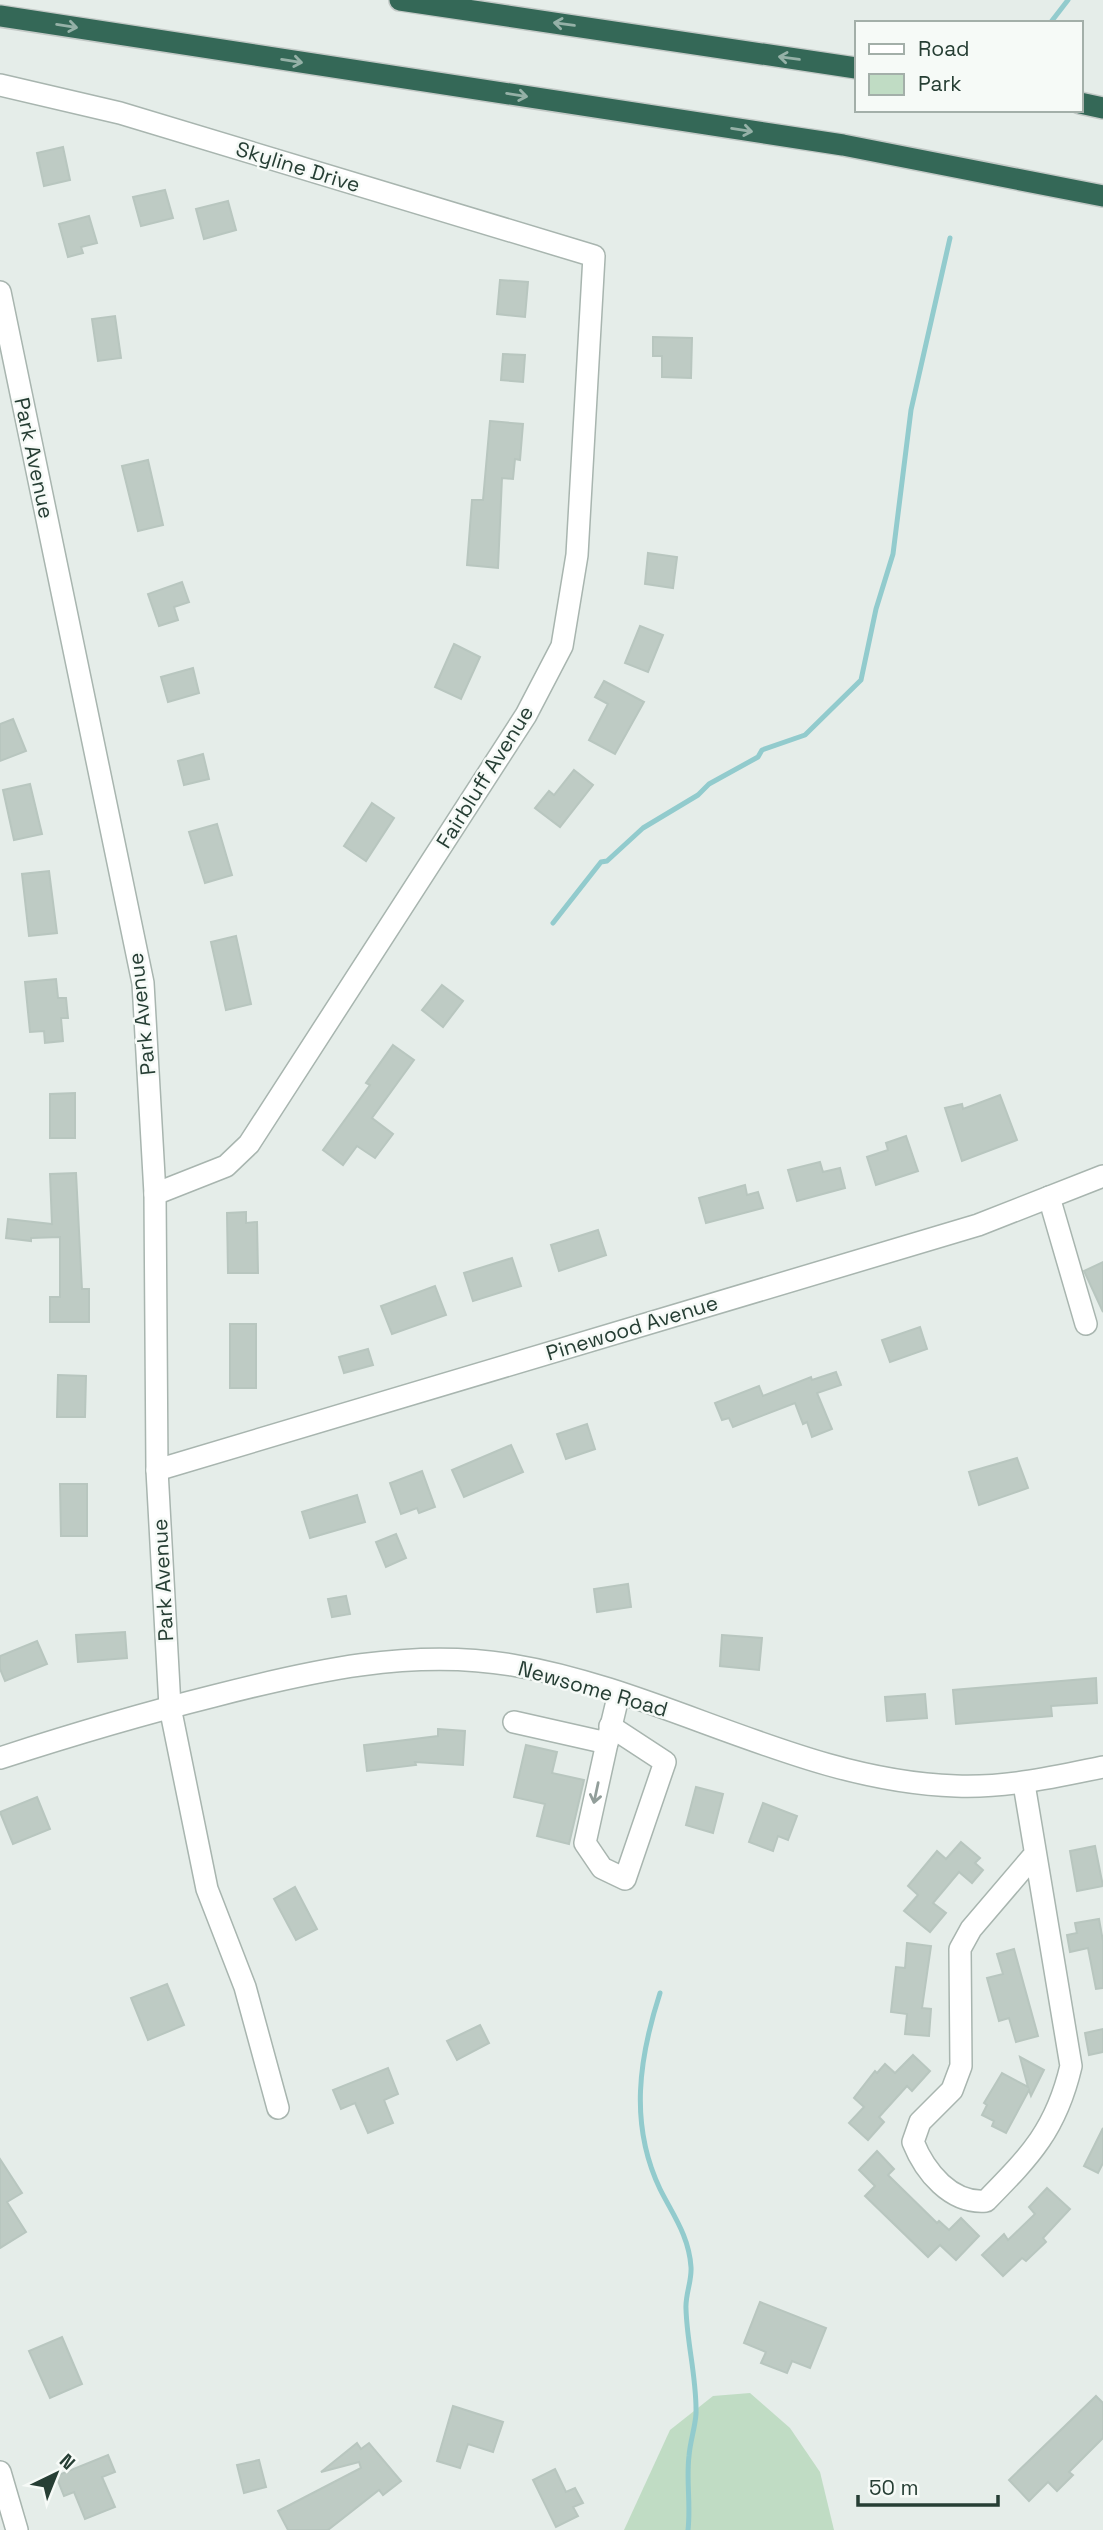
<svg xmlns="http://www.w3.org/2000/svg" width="1103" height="2530" viewBox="0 0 1103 2530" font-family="'Space Grotesk',sans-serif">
<rect width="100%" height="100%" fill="#e5ede9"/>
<!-- green -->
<polygon fill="#c0dcc4" points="750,2393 790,2428 820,2472 834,2530 624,2530 670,2430 713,2396"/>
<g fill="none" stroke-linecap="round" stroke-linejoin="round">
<!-- stream -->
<g stroke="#92cbcd" stroke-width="5">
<polyline points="1051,22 1068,0"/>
<polyline points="553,923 601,862 607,861 643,828 698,795 709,784 758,757 762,750 805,735 861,680 876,609 893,554 911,410 950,238"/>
<path d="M660 1993C639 2058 629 2124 660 2189 673 2215 689 2236 691 2267 692 2281 685 2295 686 2309 687 2344 697 2379 696 2414 695 2428 690 2442 689 2456 686 2480 691 2505 688 2530"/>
</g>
</g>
<!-- building -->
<g fill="#becbc4" stroke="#b8c6bf" stroke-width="2">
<polygon points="63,147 70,180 44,186 37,153"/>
<polygon points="165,190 173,218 141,226 133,197"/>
<polygon points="228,201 236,230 204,239 196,209"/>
<polygon points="89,216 97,243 81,247 83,253 68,257 59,224"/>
<polygon points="500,280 528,282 525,317 497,314"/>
<polygon points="115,316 121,358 98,361 92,319"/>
<polygon points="653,337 692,338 691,378 662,377 662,356 653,356"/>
<polygon points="503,354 525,355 523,382 501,380"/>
<polygon points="490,421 523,424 520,460 515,459 513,479 502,478 498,568 467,565 472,500 483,500"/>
<polygon points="148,460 163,525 138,531 122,466"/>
<polygon points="648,553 677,557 673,588 645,584"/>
<polygon points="182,582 189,602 174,607 178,620 159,626 148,594"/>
<polygon points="640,626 663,635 648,672 625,663"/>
<polygon points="454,644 480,657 461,699 435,687"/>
<polygon points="193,668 199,693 168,702 161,677"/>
<polygon points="604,681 644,702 615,754 589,740 608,704 595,697"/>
<polygon points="13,719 26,751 0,761 0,724"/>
<polygon points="203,754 209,779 184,785 178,761"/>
<polygon points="574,770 593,785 560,827 535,808 549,791 554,795"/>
<polygon points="30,784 42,834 14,840 3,790"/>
<polygon points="372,803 394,818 366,861 344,846"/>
<polygon points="217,824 232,875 205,883 189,832"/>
<polygon points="49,871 57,933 29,936 22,874"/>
<polygon points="236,936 251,1004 226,1010 211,942"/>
<polygon points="56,979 58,998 66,998 68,1018 61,1018 63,1041 45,1043 44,1031 30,1032 25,982"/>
<polygon points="442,985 463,1001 443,1027 422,1010"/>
<polygon points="393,1045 414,1060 372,1118 393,1134 375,1158 357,1146 343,1165 323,1150 370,1085 366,1083"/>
<polygon points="75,1093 75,1138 50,1138 50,1094"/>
<polygon points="1000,1095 1017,1140 962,1161 945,1108 962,1104 963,1109"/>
<polygon points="906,1136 918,1171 876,1185 867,1157 888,1150 886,1143"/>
<polygon points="820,1162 823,1172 840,1168 845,1188 797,1201 788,1170"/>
<polygon points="76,1173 82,1289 89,1289 89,1322 50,1322 50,1297 60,1297 60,1237 31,1238 31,1241 6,1238 8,1219 52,1224 50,1174"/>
<polygon points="745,1185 747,1195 758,1192 763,1208 706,1223 699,1198"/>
<polygon points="246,1212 246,1223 257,1222 258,1273 228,1273 227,1213"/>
<polygon points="598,1230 606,1255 559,1271 551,1245"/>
<polygon points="512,1258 521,1286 473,1301 464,1273"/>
<polygon points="1103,1262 1103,1312 1084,1271"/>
<polygon points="435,1286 446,1315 392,1334 381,1306"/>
<rect x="230" y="1324" width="26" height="64"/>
<polygon points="920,1327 927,1349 890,1362 882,1340"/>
<polygon points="368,1349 373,1365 344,1373 339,1357"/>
<polygon points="836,1372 841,1385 817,1393 832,1429 812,1437 807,1422 803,1424 795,1403 733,1427 729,1418 722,1420 715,1403 759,1386 763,1396 811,1377 812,1380"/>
<polygon points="58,1375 86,1376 85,1417 57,1417"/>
<polygon points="587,1424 595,1449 566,1459 557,1434"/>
<polygon points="511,1445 523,1472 464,1497 452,1470"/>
<polygon points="1017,1458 1028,1488 979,1505 969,1472"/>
<polygon points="422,1471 435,1507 419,1513 417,1508 401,1514 390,1483"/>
<polygon points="60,1484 87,1484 87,1536 61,1536"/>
<polygon points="357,1495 365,1522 310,1538 302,1512"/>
<polygon points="396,1534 406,1558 386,1567 376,1542"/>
<polygon points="628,1584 631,1607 597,1612 594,1589"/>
<polygon points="346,1596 350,1614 332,1617 328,1599"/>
<polygon points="125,1632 127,1658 78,1662 76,1635"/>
<polygon points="722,1635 762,1638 759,1670 720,1666"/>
<polygon points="37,1641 47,1664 5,1681 0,1669 0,1656"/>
<polygon points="1096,1678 1097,1703 1051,1706 1052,1716 956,1724 953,1690"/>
<polygon points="925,1694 927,1718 887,1721 885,1697"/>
<polygon points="438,1729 465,1731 463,1765 415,1762 416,1765 367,1771 364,1745 438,1736"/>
<polygon points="526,1745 557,1752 552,1773 584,1780 569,1844 537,1836 545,1804 514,1797"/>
<polygon points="696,1787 723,1794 713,1833 686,1825"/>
<polygon points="37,1797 50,1829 13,1844 0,1812"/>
<polygon points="763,1803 797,1816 788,1840 778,1836 773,1851 749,1842"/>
<polygon points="961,1842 980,1858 975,1863 983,1870 972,1883 959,1872 933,1903 946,1913 930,1932 904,1911 918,1895 908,1886 937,1851 946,1859"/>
<polygon points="1095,1846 1103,1886 1077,1891 1070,1851"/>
<polygon points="295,1887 317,1929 296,1940 274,1899"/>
<polygon points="1099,1919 1103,1941 1103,1988 1096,1989 1088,1948 1070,1952 1067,1935 1077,1933 1075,1923"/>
<polygon points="907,1943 931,1946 922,2008 931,2009 929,2036 905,2034 907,2014 891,2012 896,1967 905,1968"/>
<polygon points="1014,1949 1038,2036 1016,2042 1009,2018 999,2021 987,1978 1003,1974 997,1954"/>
<polygon points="167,1984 184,2025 148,2040 131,1998"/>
<polygon points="480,2025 489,2043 457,2060 447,2041"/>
<polygon points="1103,2029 1103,2052 1089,2055 1085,2033"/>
<polygon points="913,2055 930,2071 912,2091 907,2086 879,2117 884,2122 868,2140 849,2123 864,2107 854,2098 875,2071 877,2073 885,2064 895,2073"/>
<polygon points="1020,2057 1044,2070 1031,2096 1029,2090 1006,2133 992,2126 994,2121 982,2115 987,2105 984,2103 1002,2073 1028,2087"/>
<polygon points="388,2068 398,2094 384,2100 393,2123 368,2133 355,2103 341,2109 333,2090"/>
<polygon points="1103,2128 1103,2163 1098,2173 1084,2166"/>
<polygon points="877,2151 894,2169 888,2175 937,2223 939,2221 949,2230 961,2218 979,2236 956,2260 940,2245 928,2257 865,2196 875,2186 859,2170"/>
<polygon points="0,2159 22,2193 7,2202 26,2232 0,2248"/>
<polygon points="1047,2188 1070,2209 1043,2238 1046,2242 1026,2261 1022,2258 1003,2276 982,2255 1004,2234 1008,2240 1035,2214 1029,2207"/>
<polygon points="760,2302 826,2328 810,2368 792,2361 787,2373 761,2363 766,2352 744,2343"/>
<polygon points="62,2337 82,2384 50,2398 29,2351"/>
<polygon points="1096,2396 1103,2403 1103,2438 1069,2472 1073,2475 1057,2491 1048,2482 1029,2501 1009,2480"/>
<polygon points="453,2406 503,2422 493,2452 468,2444 460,2468 437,2461"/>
<polygon points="357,2443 361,2449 369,2443 401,2481 383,2495 379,2490 328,2530 288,2530 278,2511 361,2468 359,2462 321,2472"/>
<polygon points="108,2455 115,2472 102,2477 115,2507 85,2519 74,2492 64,2496 56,2476"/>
<polygon points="259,2460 266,2487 244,2493 237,2465"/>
<polygon points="555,2469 566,2492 575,2488 583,2503 573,2507 578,2516 556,2527 533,2480"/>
</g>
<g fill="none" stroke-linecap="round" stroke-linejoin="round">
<defs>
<g id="minor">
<polyline points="0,85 120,113 594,256 577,555 562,646 526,715 249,1144 226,1166 155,1194"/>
<polyline points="0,292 143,983 155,1194 157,1470 170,1707 207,1889 245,1987 278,2108"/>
<polyline points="1049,1197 1086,1324"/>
<polyline points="157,1470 978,1225 1103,1176"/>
<polyline points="514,1722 607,1743 619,1693"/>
<polyline points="607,1743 585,1843 602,1868 625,1879 665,1762 610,1726"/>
<path d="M0 1758C71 1735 142 1714 214 1696 311 1671 411 1648 512 1665 663 1690 801 1781 956 1786 1007 1788 1054 1777 1103 1767"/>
<path d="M1024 1784 1071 2066C1056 2130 1030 2156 986 2201 951 2204 925 2172 913 2142L920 2122 952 2090 961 2066 960 1949 971 1929 1035 1854"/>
<polyline points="0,2472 17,2530"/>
</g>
<g id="highway">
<polyline points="400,0 856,68"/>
<polyline points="0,16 843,145 1103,196"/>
<polyline points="1080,103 1103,108"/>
</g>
</defs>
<!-- minor casing -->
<use href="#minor" stroke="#a8b5af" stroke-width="24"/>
<!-- highway casing -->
<use href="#highway" stroke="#c2c9c6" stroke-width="24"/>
<!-- minor -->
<use href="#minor" stroke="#fff" stroke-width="21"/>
<!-- highway -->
<use href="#highway" stroke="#346857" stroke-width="21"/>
</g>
<!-- one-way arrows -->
<defs><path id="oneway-shaft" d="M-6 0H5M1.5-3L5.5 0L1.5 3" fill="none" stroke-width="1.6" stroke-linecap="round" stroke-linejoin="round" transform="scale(1.75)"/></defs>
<g stroke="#95b1a7">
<use href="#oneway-shaft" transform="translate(564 24) rotate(-172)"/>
<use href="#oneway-shaft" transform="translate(67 26) rotate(9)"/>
<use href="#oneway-shaft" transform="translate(789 58) rotate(-172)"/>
<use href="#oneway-shaft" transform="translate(292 61) rotate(9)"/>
<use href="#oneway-shaft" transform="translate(517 95) rotate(9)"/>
<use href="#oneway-shaft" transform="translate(742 130) rotate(9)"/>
</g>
<use stroke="#929e9a" href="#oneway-shaft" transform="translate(596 1793) rotate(102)"/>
<g text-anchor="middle" stroke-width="5" stroke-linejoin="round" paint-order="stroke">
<!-- street labels -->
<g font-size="21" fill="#263e34" stroke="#f6faf7">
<text transform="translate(298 167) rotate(17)" y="7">Skyline Drive</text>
<text transform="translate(34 458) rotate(78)" y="7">Park Avenue</text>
<text transform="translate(485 777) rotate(-58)" y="7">Fairbluff Avenue</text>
<text transform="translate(142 1014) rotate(-96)" y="7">Park Avenue</text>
<text transform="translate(632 1328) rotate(-17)" y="7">Pinewood Avenue</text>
<text transform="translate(163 1580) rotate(-93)" y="7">Park Avenue</text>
<text transform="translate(593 1689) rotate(16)" y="7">Newsome Road</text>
</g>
</g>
<!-- legend -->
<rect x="855" y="21" width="228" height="91" fill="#f6faf7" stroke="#a3afa9" stroke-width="2"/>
<rect x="869" y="44" width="35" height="10" fill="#ffffff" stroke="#a3afa9" stroke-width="2"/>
<text x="918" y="56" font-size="21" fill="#263e34">Road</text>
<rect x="869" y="74" width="35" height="21" fill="#c0dcc4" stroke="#a3afa9" stroke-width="2"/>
<text x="918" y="91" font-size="21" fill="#263e34">Park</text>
<!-- north arrow -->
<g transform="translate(56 2474) rotate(43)" stroke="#f6faf7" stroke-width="5" paint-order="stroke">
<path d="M0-5L12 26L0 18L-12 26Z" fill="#263e34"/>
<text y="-10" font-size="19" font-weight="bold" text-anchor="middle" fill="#263e34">N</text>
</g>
<!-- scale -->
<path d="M858 2495v10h140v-10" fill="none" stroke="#263e34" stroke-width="3.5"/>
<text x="869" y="2495" font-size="21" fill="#263e34" stroke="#f6faf7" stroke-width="5" paint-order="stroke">50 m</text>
</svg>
